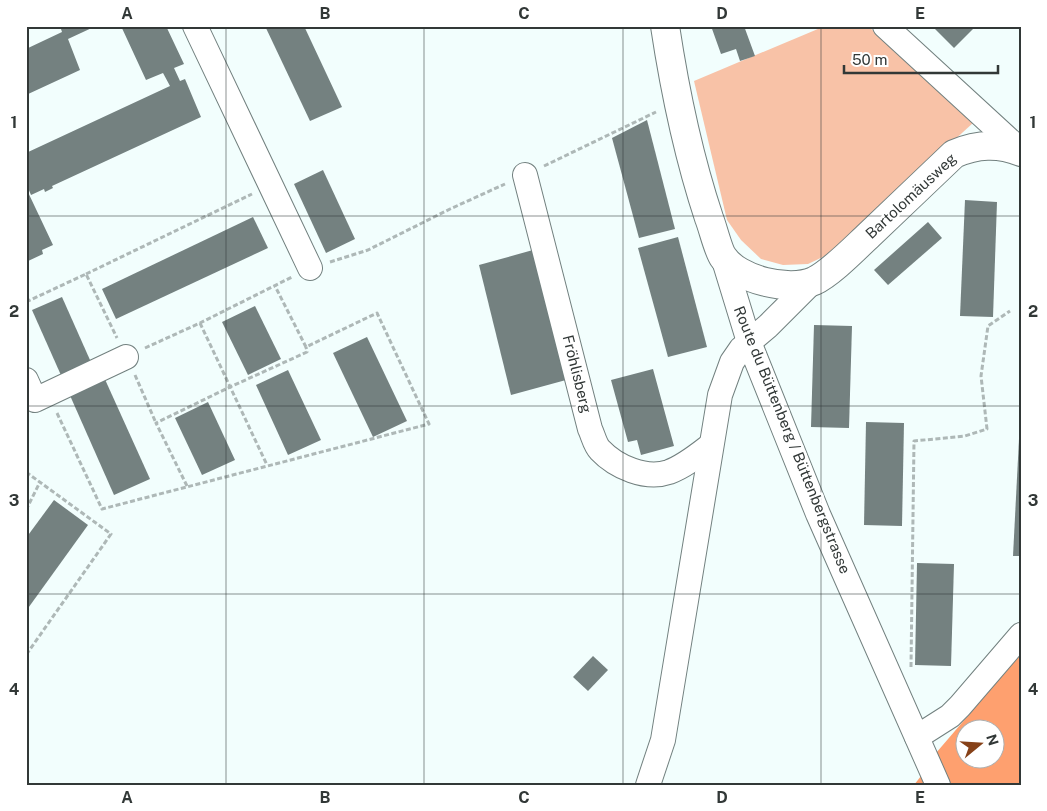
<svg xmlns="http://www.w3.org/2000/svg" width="1047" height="811" viewBox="0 0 1047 811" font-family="'Public Sans',sans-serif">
<rect width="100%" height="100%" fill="#f2fefd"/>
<!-- green -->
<polygon fill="#f8c2a7" points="825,26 868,26 973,123 829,254 808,264 783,265 761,259 741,240 727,220 694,81"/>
<!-- forest -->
<path fill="#fea06f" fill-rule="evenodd" d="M1021 654V785H914L921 776 940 766 936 753ZM964 728H994V758H964Z"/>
<!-- building -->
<g fill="#748180">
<polygon points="60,26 96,26 68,39 80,70 26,95 26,49 62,32"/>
<polygon points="121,26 166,26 184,64 174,68 180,81 185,79 201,117 52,186 53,188 45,192 44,189 31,195 28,188 26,188 53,245 42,250 43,254 26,262 26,153 170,86 163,73 146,80"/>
<polygon points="265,26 304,26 342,107 310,121"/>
<polygon points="711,26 744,26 755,56 740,61 736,49 721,54"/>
<polygon points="932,26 976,26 954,48"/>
<polygon points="647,120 675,229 639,238 612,138"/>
<polygon points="323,170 355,239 326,253 294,184"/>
<polygon points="965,200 997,202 993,317 960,316"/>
<polygon points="253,217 268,248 116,319 102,289"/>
<polygon points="928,222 942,238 888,285 874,270"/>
<polygon points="678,237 707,347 668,357 638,248"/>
<polygon points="533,250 566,380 511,395 479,265"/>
<polygon points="62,297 94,369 64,382 32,310"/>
<polygon points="255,306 281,359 248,375 222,322"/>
<polygon points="814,325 852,326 849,428 811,427"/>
<polygon points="367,337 407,421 373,437 333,353"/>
<polygon points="653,369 674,446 641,455 637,440 628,442 611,380"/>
<polygon points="288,370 321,440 288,455 256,385"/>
<polygon points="103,375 150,479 114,495 68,391"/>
<polygon points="208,402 235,460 202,475 175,418"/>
<polygon points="866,422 904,423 902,526 864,525"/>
<polygon points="1019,439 1021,439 1021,556 1013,556"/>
<polygon points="54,500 88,525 26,611 26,538"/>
<polygon points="917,563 954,564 951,666 915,665"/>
<polygon points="593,656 608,670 588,691 573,677"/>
</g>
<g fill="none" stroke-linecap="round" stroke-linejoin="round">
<defs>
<g id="minor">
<polyline points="195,26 310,268"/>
<polyline points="885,26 1021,151"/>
<path d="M525 175 590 429C593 435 595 445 600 450 616 467 646 480 669 472 685 466 698 455 711 445"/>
<polyline points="723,257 749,342 818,514 938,785"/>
<polyline points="26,380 35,400 126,357"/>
<polyline points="917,737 950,716 960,706 1021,635"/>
<polyline points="648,785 663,740 720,395 732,362 741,349 768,326 813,281"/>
</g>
<path id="tertiary" d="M665 26C675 92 688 155 709 218 713 228 718 250 723 257 738 280 789 292 814 281 831 273 855 248 869 235 897 208 926 181 954 154 977 144 998 143 1021 152"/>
</defs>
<!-- minor casing -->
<use href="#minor" stroke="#72807f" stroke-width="26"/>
<!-- tertiary casing -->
<use href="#tertiary" stroke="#72807f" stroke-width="30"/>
<!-- path -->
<g stroke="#aeb8b7" stroke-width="3" stroke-dasharray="5 2.5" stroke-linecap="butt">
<polyline points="544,166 656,112"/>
<polyline points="330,262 368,250 450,209 505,184"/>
<polyline points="86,274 252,194"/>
<polyline points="26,302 86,274 117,338"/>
<polyline points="200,323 267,465"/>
<polyline points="145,348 200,323 292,277"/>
<polyline points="135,375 156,423"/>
<polyline points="57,413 102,509 429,424 377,313 306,347 275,286"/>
<polyline points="26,472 111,534 26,655"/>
<polyline points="187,486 156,423 230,387 307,352 306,347"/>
<polyline points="26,510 40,482"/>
<polyline points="911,667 914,441 965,436 987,429 981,376 988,326 1010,311"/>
</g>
<!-- minor -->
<use href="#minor" stroke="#fff" stroke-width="24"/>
<!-- tertiary -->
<use href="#tertiary" stroke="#fff" stroke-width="28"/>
</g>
<!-- grid -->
<path fill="none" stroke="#323837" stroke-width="1" stroke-opacity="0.55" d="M226 26V785M424 26V785M623 26V785M821 26V785M26 216H1021M26 406H1021M26 594H1021"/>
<g text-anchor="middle" stroke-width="5" stroke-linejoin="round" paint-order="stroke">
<!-- street labels -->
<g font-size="15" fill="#323837" stroke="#fff">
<text transform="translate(911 196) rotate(-43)" y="5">Bartolomäusweg</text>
<text transform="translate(577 374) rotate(76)" y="5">Fröhlisberg</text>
<text transform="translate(792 440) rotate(68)" y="5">Route du Büttenberg / Büttenbergstrasse</text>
</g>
</g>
<!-- border -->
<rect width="1047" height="811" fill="none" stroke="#ffffff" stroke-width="55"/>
<!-- north arrow -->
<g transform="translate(980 744) rotate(72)"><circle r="24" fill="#ffffff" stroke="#adafaf"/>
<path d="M0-4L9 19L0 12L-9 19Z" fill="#864118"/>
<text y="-8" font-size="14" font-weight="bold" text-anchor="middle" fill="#323837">N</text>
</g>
<!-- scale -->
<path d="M844 65v8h154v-8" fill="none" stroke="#323837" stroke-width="2.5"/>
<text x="852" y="65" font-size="15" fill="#323837" stroke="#ffffff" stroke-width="4" paint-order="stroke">50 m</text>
<rect x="28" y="28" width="992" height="756" fill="none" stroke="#323837" stroke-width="2"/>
<g font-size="16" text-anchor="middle" font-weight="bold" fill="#323837">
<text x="127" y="19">A</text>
<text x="325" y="19">B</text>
<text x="524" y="19">C</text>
<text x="722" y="19">D</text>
<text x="920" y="19">E</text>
<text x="14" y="128">1</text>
<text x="1033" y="128">1</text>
<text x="14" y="317">2</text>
<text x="1033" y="317">2</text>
<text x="14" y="506">3</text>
<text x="1033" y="506">3</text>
<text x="14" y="695">4</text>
<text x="1033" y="695">4</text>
<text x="127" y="803">A</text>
<text x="325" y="803">B</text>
<text x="524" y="803">C</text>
<text x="722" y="803">D</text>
<text x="920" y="803">E</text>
</g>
</svg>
